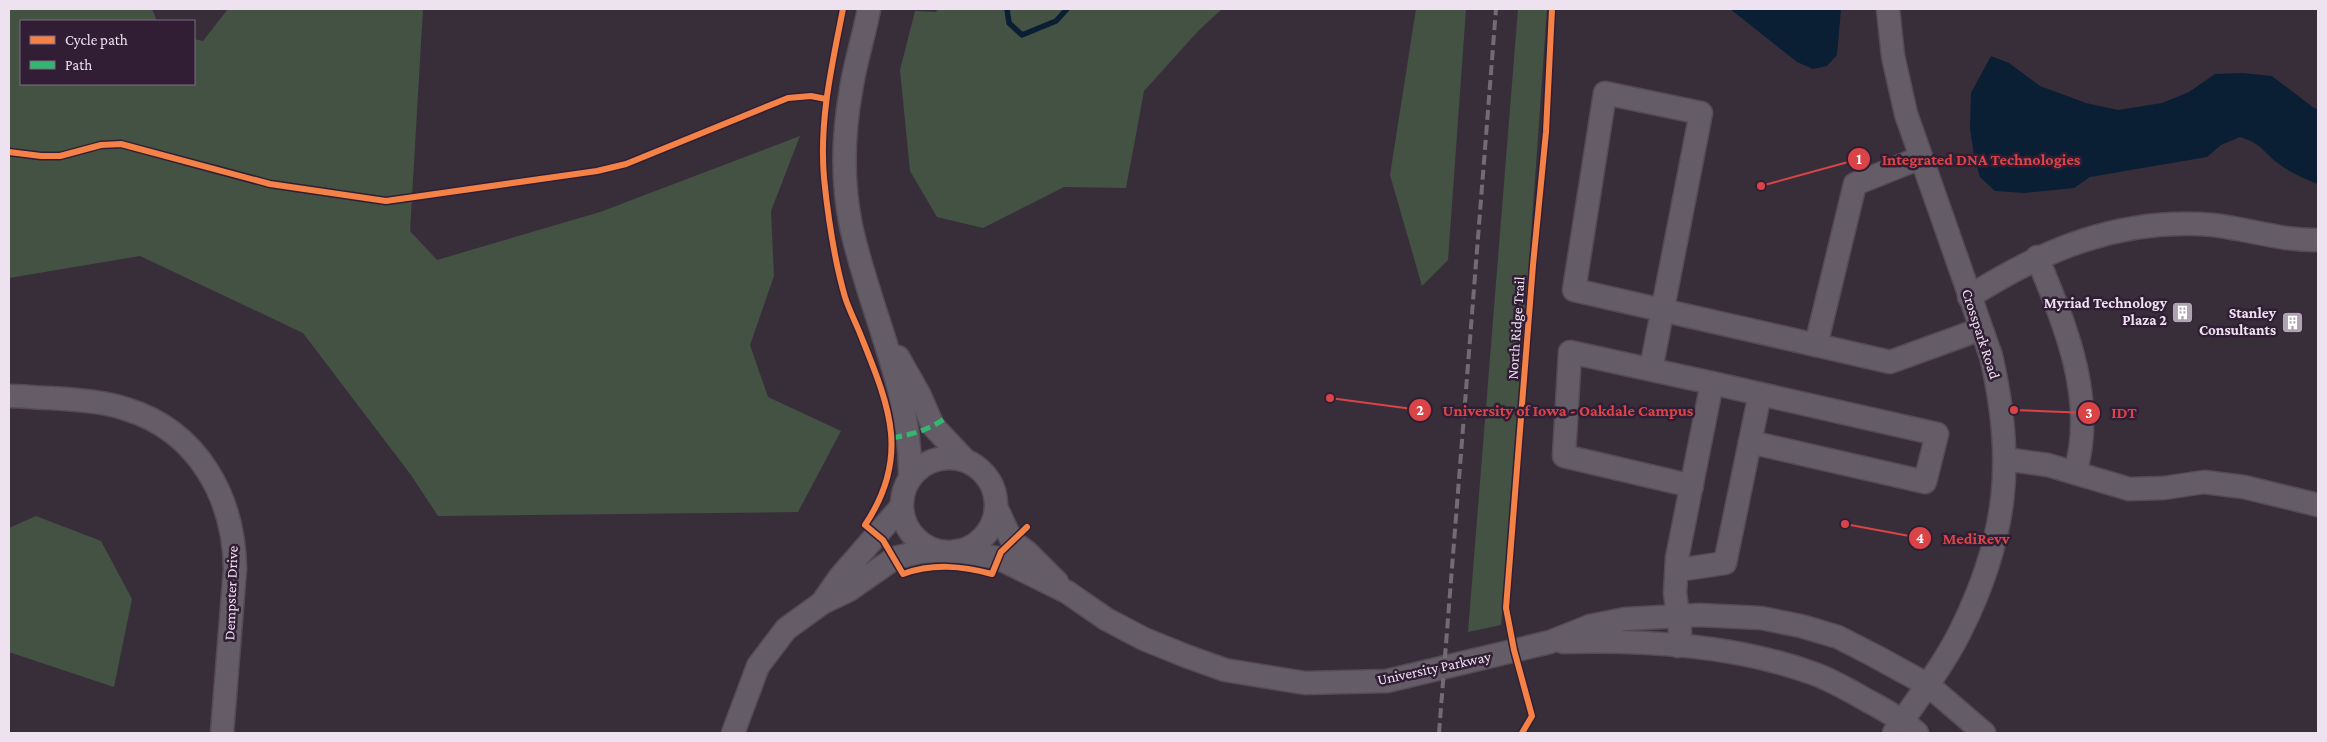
<svg xmlns="http://www.w3.org/2000/svg" width="2327" height="742" viewBox="0 0 2327 742" font-family="'Crimson Pro',serif">
<rect width="100%" height="100%" fill="#382e3a"/>
<!-- green -->
<g fill="#445243">
<polygon points="9,9 152,9 157,21 21,21 21,84 194,84 194,39 203,41 228,9 423,9 410,231 437,260 600,212 800,136 771,211 774,276 750,345 768,397 841,431 798,512 438,516 411,475 303,333 140,256 9,278"/>
<polygon points="938,9 1222,9 1199,30 1144,91 1126,188 1064,187 983,228 937,217 910,171 900,70 915,11 936,12"/>
<polygon points="1416,9 1466,9 1448,260 1422,286 1390,175"/>
<polygon points="1518,9 1547,9 1518,420 1501,625 1468,632"/>
<polygon points="36,516 101,541 132,599 114,687 9,652 9,528"/>
</g>
<!-- water -->
<g fill="#0a1f34">
<polygon points="1730,9 1841,9 1837,55 1827,66 1813,69 1797,62"/>
<path d="M1991 56 2009 63 2040 86 2086 103 2118 110 2162 103 2189 92 2215 74 2243 73 2272 76 2314 108 2318 109V184C2304 179 2291 173 2279 164 2263 152 2261 143 2240 137L2221 145 2207 157 2090 177 2074 188 2025 193 1995 191 1980 177 1974 156 1970 128 1971 93Z"/>
</g>
<g fill="none" stroke-linecap="round" stroke-linejoin="round">
<!-- stream -->
<polyline stroke="#0a1f34" stroke-width="5.5" points="1007,9 1009,23 1022,35 1056,21 1067,9"/>
<defs>
<g id="minor">
<path d="M869 9C864 36 855 63 851 90 843 135 842 182 851 226 869 310 912 390 910 477"/>
<path d="M1888 9 1893 56 1906 114 1991 356C2015 459 2008 536 1960 632 1942 668 1916 700 1894 733"/>
<path d="M2037 257C2065 325 2097 399 2075 473"/>
<path d="M1969 297C2044 249 2122 217 2213 225 2248 229 2282 241 2318 240"/>
<polyline points="1816,345 1890,362 1981,329"/>
<polyline points="898,357 920,396 933,426 965,460"/>
<path d="M1651 369C1667 284 1684 199 1701 113L1605 93 1574 290 1816 345 1855 184 1920 158"/>
<path d="M9 396C23 396 37 398 51 398 75 400 102 401 126 409 198 431 234 497 235 569L222 733"/>
<polyline points="1750,442 1760,394"/>
<circle cx="949" cy="505" r="47"/>
<polyline points="2005,459 2048,465 2129,489 2164,488 2204,482 2244,487 2318,505"/>
<polyline points="1692,486 1564,456 1570,352 1712,383"/>
<polyline points="996,507 1012,541 1027,552 1057,582"/>
<polyline points="957,551 998,558 1067,592 1106,619 1144,639 1186,656 1225,670 1305,683 1387,681 1550,642 1590,626 1625,619 1699,615 1761,618 1801,626 1838,637 1875,656 1928,685 1984,733"/>
<polyline points="1678,570 1725,563 1750,442 1925,482 1937,434 1712,383 1677,558 1675,593 1680,631 1678,646"/>
<polyline points="824,600 840,577 901,507"/>
<path d="M1563 642C1647 640 1736 645 1815 674 1834 681 1852 692 1870 702 1887 711 1903 720 1917 733"/>
<polyline points="733,733 758,666 786,629 822,603 849,590 895,558 920,552 938,551"/>
</g>
</defs>
<!-- minor casing -->
<use href="#minor" stroke="#544b57" stroke-width="25"/>
<!-- minor -->
<use href="#minor" stroke="#645c66" stroke-width="22"/>
<!-- rail -->
<polyline stroke="#736a75" stroke-width="4" stroke-dasharray="10 5" stroke-linecap="butt" points="1439,733 1496,9"/>
<!-- quiet -->
<path stroke="#33b770" stroke-width="5" stroke-dasharray="10 5" stroke-linecap="butt" d="M892 438C914 434 929 430 947 417"/>
<defs>
<g id="cycleway">
<path d="M843 9C832 65 819 120 824 178 828 217 834 259 845 297 849 310 856 323 861 336 889 406 911 456 865 525L883 540 903 574C933 563 962 566 992 574L1001 552 1027 527"/>
<polyline points="9,152 41,156 60,156 101,145 121,144 270,184 386,201 597,171 626,164 788,98 811,96 826,99"/>
<polyline points="1522,733 1532,716 1514,650 1506,608 1533,265 1546,132 1552,9"/>
</g>
</defs>
<!-- cycleway casing -->
<use href="#cycleway" stroke="#311e35" stroke-width="9"/>
<!-- cycleway -->
<use href="#cycleway" stroke="#f48246" stroke-width="6"/>
</g>
<!-- icons -->
<defs>
<symbol id="building-square" viewBox="-11 -11 22 22"><rect x="-9" y="-9" width="18" height="18" rx="4" fill="#aea3b1" stroke="#311e35"/><path d="M-4-6H4V6H1V3H-1V6H-4ZM-2.5-4.3h1.7v1.8h-1.7ZM.8-4.3h1.7v1.8H.8ZM-2.5-1h1.7V.8h-1.7ZM.8-1h1.7V.8H.8Z" fill="#fff"/></symbol>
</defs>
<g fill-rule="evenodd">
<use href="#building-square" x="2170" y="300" width="25" height="25"/>
<use href="#building-square" x="2280" y="310" width="25" height="25"/>
</g>
<g text-anchor="middle" stroke-width="5" stroke-linejoin="round" paint-order="stroke">
<!-- poi labels -->
<g font-size="15" font-weight="bold" fill="#eee2f1" stroke="#311e35" text-anchor="end">
<text x="2167" y="308">Myriad Technology<tspan x="2167" dy="17">Plaza 2</tspan></text>
<text x="2276" y="318">Stanley<tspan x="2276" dy="17">Consultants</tspan></text>
</g>
<!-- street labels -->
<g font-size="15" fill="#eee2f1" stroke="#311e35">
<text transform="translate(1516 328) rotate(-86)" y="5">North Ridge Trail</text>
<text transform="translate(1981 334) rotate(72)" y="5">Crosspark Road</text>
<text transform="translate(231 593) rotate(-88)" y="5">Dempster Drive</text>
<text transform="translate(1434 668) rotate(-12)" y="5">University Parkway</text>
</g>
</g>
<!-- callouts -->
<path fill="none" stroke="#da4446" stroke-width="2" d="M1761 186L1859 159M1330 398L1420 410M2014 410L2089 413M1845 524L1920 538"/>
<g fill="#da4446" stroke="#311e35" stroke-width="2">
<circle cx="1761" cy="186" r="5"/>
<circle cx="1330" cy="398" r="5"/>
<circle cx="2014" cy="410" r="5"/>
<circle cx="1845" cy="524" r="5"/>
<circle cx="1859" cy="159" r="12"/>
<circle cx="1420" cy="410" r="12"/>
<circle cx="2089" cy="413" r="12"/>
<circle cx="1920" cy="538" r="12"/>
</g>
<g font-size="15" text-anchor="middle" font-weight="bold" fill="#fff">
<text x="1859" y="164">1</text>
<text x="1420" y="415">2</text>
<text x="2089" y="418">3</text>
<text x="1920" y="543">4</text>
</g>
<g font-size="16" text-anchor="middle" font-weight="bold" fill="#da4446" stroke="#311e35" stroke-width="5" stroke-linejoin="round" paint-order="stroke">
<text x="1981" y="165">Integrated DNA Technologies</text>
<text x="1568" y="416">University of Iowa - Oakdale Campus</text>
<text x="2124" y="418">IDT</text>
<text x="1976" y="544">MediRevv</text>
</g>
<!-- border -->
<rect width="2327" height="742" fill="none" stroke="#eee2f1" stroke-width="20"/>
<!-- legend -->
<rect x="20" y="20" width="175" height="65" fill="#311e35" stroke="#7d6c80"/>
<rect x="30" y="36" width="25" height="8" fill="#f48246" stroke="#7d6c80"/>
<text x="65" y="45" font-size="15" fill="#eee2f1">Cycle path</text>
<rect x="30" y="61" width="25" height="8" fill="#33b770" stroke="#7d6c80"/>
<text x="65" y="70" font-size="15" fill="#eee2f1">Path</text>
</svg>
